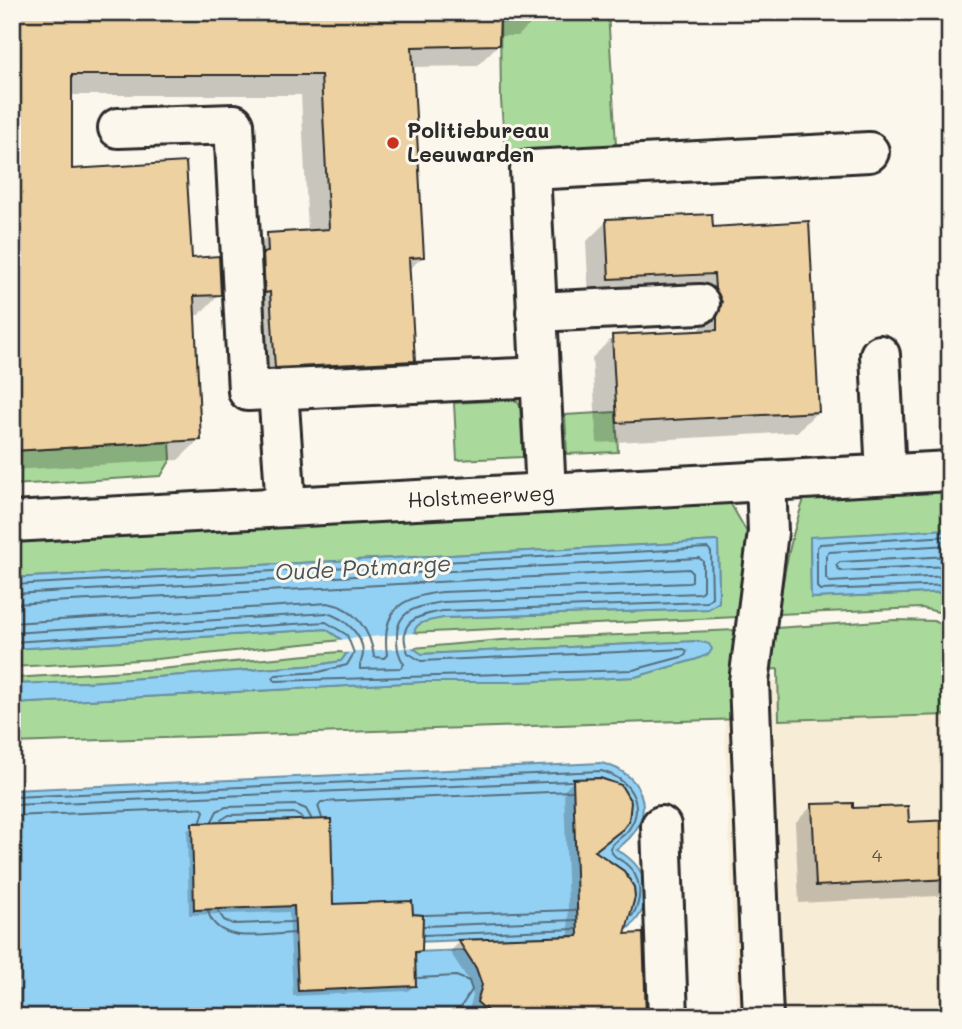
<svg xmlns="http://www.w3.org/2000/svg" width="962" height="1029" viewBox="0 0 962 1029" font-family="Mali,sans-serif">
<rect width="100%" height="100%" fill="#fbf7ec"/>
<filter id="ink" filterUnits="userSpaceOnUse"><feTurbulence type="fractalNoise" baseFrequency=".0143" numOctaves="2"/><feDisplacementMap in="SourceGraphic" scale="14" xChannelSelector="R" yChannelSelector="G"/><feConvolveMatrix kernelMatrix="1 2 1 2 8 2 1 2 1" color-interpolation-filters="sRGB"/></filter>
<g filter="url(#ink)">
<!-- built -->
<polygon fill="#f7ecd6" points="785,680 950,693 950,1017 737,1017 723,683"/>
<!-- green -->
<g fill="#a9da9b" stroke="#6a8263" stroke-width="2">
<polygon points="541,12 608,12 616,145 505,151 501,100 500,16 541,16"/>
<polygon points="511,400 517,401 520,406 523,457 457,460 454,403"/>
<polygon points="616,412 618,452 567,454 565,415"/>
<polygon points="170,442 171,459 161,476 12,485 12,451"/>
<path d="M950 487V529L810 538 811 598 950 592V615L922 608 778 614C784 572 791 534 806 494Z"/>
<path d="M728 499 748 534 737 617 412 633C416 620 431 620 443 618L708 609 719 602 718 541 12 578V535Z"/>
<polygon points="895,620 934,621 950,628 950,749 948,715 779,720 778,669 764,670 776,628"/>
<polygon points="326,629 342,640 157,659 12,667 12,649"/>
<polygon points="736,630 735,651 741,719 12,743 12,704 422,682 516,682 635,677 697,659 699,641 421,654 413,648 501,640"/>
<polygon points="339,652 347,653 341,661 318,665 90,682 12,684 12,678 160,669"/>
</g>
<!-- water -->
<g fill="#93d1f4" stroke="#698fa4" stroke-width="2">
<polygon points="950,529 950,592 811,598 810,537"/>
<path d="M718 541 719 602 708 609 443 618C419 623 412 621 413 648L422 654 699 641 709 644 712 649 709 654 697 659 635 677 516 682H422L12 704V684L90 682 318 665 341 661 347 653 342 640 326 629 12 649V578Z"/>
<path d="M601 763C649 774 658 822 616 849 654 871 657 908 621 934L414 942 415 952 468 950 480 956 493 1006 483 1017H12V790Z"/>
</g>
<!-- pier -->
<polygon fill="#fbf7ec" points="416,633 417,647 343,653 337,640"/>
<!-- shadow -->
<g fill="#0003">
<polygon points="12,12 539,12 539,16 518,36 498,36 498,45 477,66 411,67 422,257 408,271 413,360 392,381 254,388 247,255 268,235 308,232 301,95 70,95 70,171 190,260 219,294 199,315 193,315 199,440 178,460 12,470"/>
<polygon points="607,221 711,228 818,411 797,432 597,443 592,358 613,337 699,333 702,324 695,310 589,299 586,242"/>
<polygon points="600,779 612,782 626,794 611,838 594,852 622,936 644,1017 474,1017 468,1012 473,996 467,978 450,952 459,942 569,938 564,791 573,781"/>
<polygon points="813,805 851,810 907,824 950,821 950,884 938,896 799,903 795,823"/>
<polygon points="193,825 331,906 421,951 415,957 414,985 408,991 293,996 289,912 189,915 187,831"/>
</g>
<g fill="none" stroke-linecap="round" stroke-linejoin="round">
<!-- shore -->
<g stroke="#556d7b" stroke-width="2">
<polyline points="950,536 820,544 817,547 817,587 820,590 950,585"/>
<polyline points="950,545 829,552 826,556 826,578 829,582 950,576"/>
<polyline points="950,556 840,562 836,565 840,571 950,566"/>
<path d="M12 585 708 548 711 552 712 597 707 602 442 611C416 616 396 621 408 653L421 661 684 649 687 651 685 656 633 670 275 681 273 678 276 675 319 672 347 665 354 653 347 635 326 622 12 642"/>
<path d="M12 594 699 558 703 561V590L700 593 442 602C420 606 397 609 397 636 397 648 398 655 404 664L401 668 360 669C359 663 363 660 363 653 363 634 344 618 327 613L12 633"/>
<path d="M12 604 689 569 692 572V581L689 583 442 592C400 597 381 610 387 655L384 658 374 657C371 631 355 608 328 603L12 623"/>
<path d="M12 797 601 771C627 777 647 803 629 829 624 837 614 840 610 848 613 858 619 858 626 864 642 877 643 899 632 916"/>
<polyline points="12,805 571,781"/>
<polyline points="12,816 201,808 204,811 201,821"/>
<polyline points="322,818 318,806 321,802 572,791"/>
<polyline points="221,820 229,815 294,813 302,818"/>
<polyline points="212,821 217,811 226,807 296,805 306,809 311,818"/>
<path d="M208 911C217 946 266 934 294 933"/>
<polyline points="218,911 224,920 233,924 293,922"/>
<polyline points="425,915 575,910"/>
<polyline points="424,926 576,920"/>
<polyline points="424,935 576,929"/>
<polyline points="418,978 456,976 469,981 472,990 462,1005 460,1017"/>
</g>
</g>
<!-- building -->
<g fill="#eed1a1" stroke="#2b2b2b" stroke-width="2">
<polygon points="12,12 500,12 499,45 412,47 424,257 409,258 415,361 275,368 270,292 265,293 263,253 268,252 267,233 329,229 321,75 72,75 72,169 186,162 192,258 219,256 221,295 194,296 201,440 12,451"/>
<polygon points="712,214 713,227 809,221 819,412 617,423 612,335 717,330 717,317 722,302 715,289 714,274 609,279 606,219"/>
<polygon points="600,778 621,785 631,802 629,821 623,829 595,851 624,871 634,887 635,897 625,934 643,933 646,1017 494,1017 477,1002 482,985 476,968 458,940 578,936 573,779"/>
<polygon points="853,803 853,808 908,806 909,822 950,820 950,879 816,886 812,804"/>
<polygon points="331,819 333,904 412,901 413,914 423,915 422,951 415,952 416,986 298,991 294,906 194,910 192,823"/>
</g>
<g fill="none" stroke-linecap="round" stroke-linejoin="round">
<defs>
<g id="minor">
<polyline points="118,128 234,124 248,391 540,377"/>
<polyline points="536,312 700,304"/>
<polyline points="880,355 886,474"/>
<polyline points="278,390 286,507"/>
<polyline points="546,493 530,170 869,152"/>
<polyline points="12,522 950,471"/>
<polyline points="661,826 668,1017"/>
<polyline points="763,1017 749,682 768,532 766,481"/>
</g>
</defs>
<!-- minor casing -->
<use href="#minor" stroke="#2b2b2b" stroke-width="44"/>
<!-- minor -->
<use href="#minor" stroke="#fbf7ec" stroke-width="38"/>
</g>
</g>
<!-- markers -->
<circle fill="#c8321e" stroke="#fbf7ec" stroke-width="2.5" cx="393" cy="143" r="7"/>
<g text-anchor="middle" stroke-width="6" stroke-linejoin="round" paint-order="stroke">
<!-- number labels -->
<g font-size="18" fill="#5c5448">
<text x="877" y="862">4</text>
</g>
<!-- poi labels -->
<g font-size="21" font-weight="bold" fill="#2b2b2b" stroke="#fbf7ec" text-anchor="start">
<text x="407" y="138">Politiebureau<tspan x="407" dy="24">Leeuwarden</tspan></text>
</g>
<!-- street labels -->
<g font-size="21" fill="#2b2b2b" stroke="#fbf7ec">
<text transform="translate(481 497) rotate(-3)" y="7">Holstmeerweg</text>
</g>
<!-- water labels -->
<g font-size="23" font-style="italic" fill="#45545d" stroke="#fbf7ec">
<text transform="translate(363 568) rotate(-3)" y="8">Oude Potmarge</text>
</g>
</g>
<!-- margin -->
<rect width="962" height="1029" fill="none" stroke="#fbf7ec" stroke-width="42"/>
<rect x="21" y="21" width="920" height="987" fill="none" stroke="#2b2b2b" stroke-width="2.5" filter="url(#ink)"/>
</svg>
